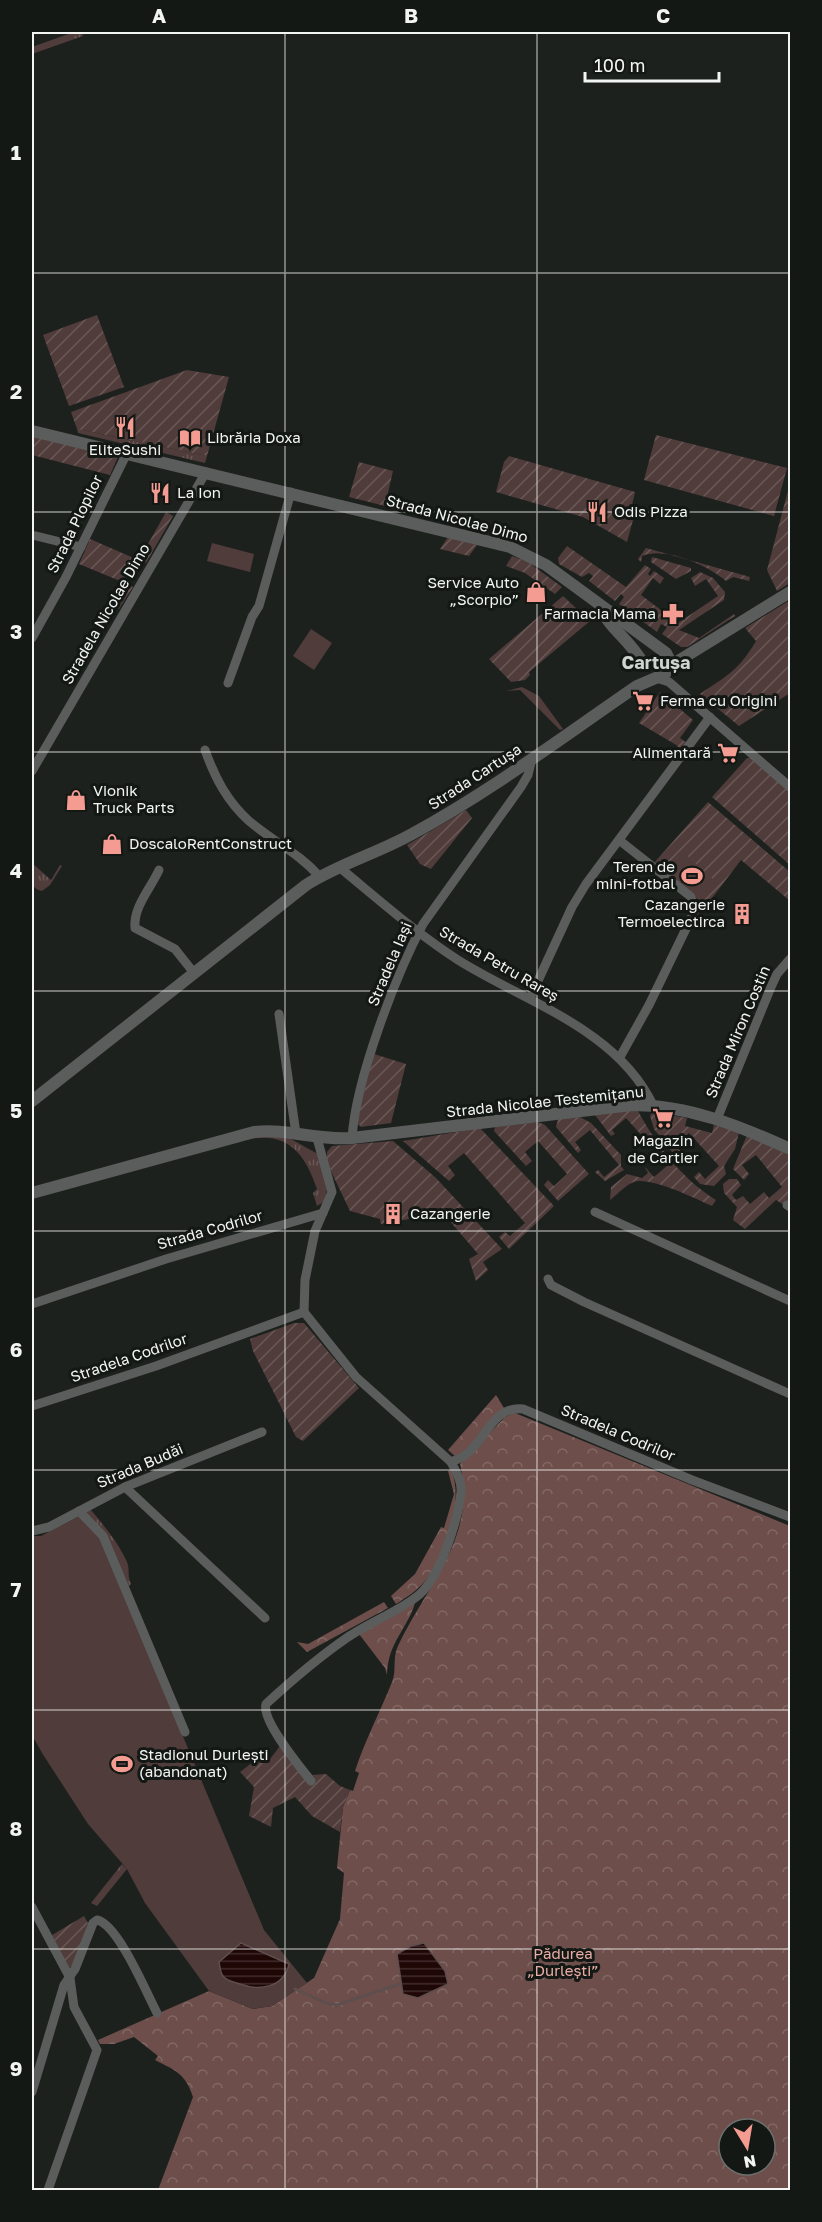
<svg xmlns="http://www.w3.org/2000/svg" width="822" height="2222" viewBox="0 0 822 2222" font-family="'Golos Text',sans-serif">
<defs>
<pattern id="grass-tufts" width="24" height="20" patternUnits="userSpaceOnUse" patternTransform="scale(1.5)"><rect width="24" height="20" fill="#503c3a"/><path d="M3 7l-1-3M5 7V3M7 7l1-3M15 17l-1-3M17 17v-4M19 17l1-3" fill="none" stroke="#6a5957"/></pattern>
<pattern id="forest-crowns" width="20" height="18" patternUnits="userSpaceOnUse" patternTransform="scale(1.5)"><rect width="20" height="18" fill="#6d4e4a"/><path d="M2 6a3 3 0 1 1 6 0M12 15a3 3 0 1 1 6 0" fill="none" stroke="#826865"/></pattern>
<pattern id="garden-furrows" width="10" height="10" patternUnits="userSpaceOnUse" patternTransform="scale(1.5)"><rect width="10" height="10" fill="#503c3a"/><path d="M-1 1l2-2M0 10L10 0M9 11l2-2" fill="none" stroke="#6a5957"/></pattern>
<pattern id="water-rules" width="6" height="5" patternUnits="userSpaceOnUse" patternTransform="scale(1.5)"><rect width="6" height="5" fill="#1f0706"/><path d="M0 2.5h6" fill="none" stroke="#402c2b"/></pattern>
</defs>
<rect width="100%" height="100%" fill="#1d211e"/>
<!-- grass -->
<g fill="url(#grass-tufts)">
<polygon points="74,32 82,32 83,36 32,54 32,47"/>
<polygon points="77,429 207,456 205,463 78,433"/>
<polygon points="522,687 539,696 563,729 560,730 520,690 506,691"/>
<path d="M32 863 51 880 60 865 62 866 50 885 42 891C28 888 31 875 32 863Z"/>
<path d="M259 1135 289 1138 318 1154 328 1186 324 1202 308 1211 317 1206 313 1193 317 1189C303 1148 284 1130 240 1141Z"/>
<path d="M91 1510C105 1527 118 1542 127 1562 130 1569 127 1576 131 1584L128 1587 85 1511Z"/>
<polygon points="122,1864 127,1869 97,1906 91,1903"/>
</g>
<!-- forest -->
<g fill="url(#forest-crowns)" fill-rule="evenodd">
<polygon points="496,1395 504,1408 463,1455 456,1457 448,1450"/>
<path d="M515 1413 790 1526V2190H158L193 2097C185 2073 176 2071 155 2060L158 2056 134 2037 114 2044H100L98 2040 209 1991 253 2009 272 2006 314 1978 340 1919 344 1873 337 1868 343 1807 350 1790 353 1791 359 1773 355 1771C365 1740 380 1712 392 1682 397 1671 392 1658 398 1646 426 1586 478 1537 460 1464L505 1417ZM729 2129H765V2165H729Z"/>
<path d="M451 1470C465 1499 445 1556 425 1581 417 1591 407 1597 396 1604L391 1596 415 1574 441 1527 444 1528 454 1494 448 1471Z"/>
<path d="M416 1599C409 1629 388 1640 387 1675L385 1668 359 1634Z"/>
<polygon points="384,1602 388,1608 307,1652 297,1642 308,1644"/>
</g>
<!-- garden -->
<g fill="url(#garden-furrows)">
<polygon points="97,315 124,387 69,406 43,335"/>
<polygon points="187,370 229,377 207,456 77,429 71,412"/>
<polygon points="656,435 787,468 774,516 644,480"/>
<polygon points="32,437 118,457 110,475 32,455"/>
<polygon points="509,456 635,492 629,518 633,520 627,542 583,517 496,492 504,462"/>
<polygon points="359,462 393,471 385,506 349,497"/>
<polygon points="790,483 790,583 777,591 767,570"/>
<polygon points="166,512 173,516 146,563 139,560"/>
<polygon points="448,537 477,545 469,556 440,549"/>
<polygon points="90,539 136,559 125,582 133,587 119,609 113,607 125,583 79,564"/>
<polygon points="567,546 626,587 645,565 651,569 648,574 650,576 654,571 664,578 660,584 653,578 641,595 678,623 718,596 706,579 695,586 691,578 700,572 713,578 725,592 724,600 679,630 699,638 734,614 735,616 687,647 681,647 662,634 667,627 661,624 657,632 619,604 624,597 621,594 615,601 589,581 593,576 589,573 582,577 559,564 558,558"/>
<path d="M646 548 750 577 749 581 733 577 726 581C708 566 666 546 642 556L641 562 638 559Z"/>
<polygon points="512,556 528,562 562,587 555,594 525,573 506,566"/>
<polygon points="652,557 691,568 691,571 676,579 651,562"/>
<polygon points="563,596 590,621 529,672 530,675 525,680 511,682 489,659"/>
<path d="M790 600V693L739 726 700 694C728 675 739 670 756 641L745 628Z"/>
<polygon points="660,692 693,720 680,738 687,743 674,762 670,759 678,746 639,723"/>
<polygon points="747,758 752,758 790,792 790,865 712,797"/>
<polygon points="708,802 790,872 790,901 741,860 706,906 654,863"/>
<polygon points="466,810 472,818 431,869 420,864 407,845"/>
<polygon points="374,1054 406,1064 391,1123 361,1127 356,1122"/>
<path d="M634 1110 638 1111C657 1146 682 1179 716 1200L712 1206C694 1198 658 1180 638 1181 628 1182 618 1194 610 1200L611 1187 627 1174 642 1178 648 1173 645 1167 654 1177 668 1165 626 1118 612 1130 615 1134 611 1136 595 1115Z"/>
<polygon points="652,1112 687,1118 685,1126 712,1133 714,1125 739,1132 735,1149 724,1166 726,1174 714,1186 700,1184 694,1177 699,1172 705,1179 719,1166 689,1133 675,1145 682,1153 677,1158 654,1129 650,1116"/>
<polygon points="580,1117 591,1123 621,1155 621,1166 624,1170 605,1181 595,1172 598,1170 604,1177 619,1165 590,1130 575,1142 581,1150 578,1153 556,1127 558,1119"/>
<polygon points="538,1122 545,1125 589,1174 558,1201 544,1185 548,1180 554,1186 567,1174 538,1141 525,1152 532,1161 526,1166 494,1131 495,1127"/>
<polygon points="480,1128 554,1206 509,1249 499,1237 505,1232 510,1236 525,1223 464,1153 448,1166 455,1175 449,1181 403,1141"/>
<polygon points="747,1135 790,1156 790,1200 787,1207 776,1200 745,1229 733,1220 737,1207 724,1193 723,1184 729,1179 737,1179 741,1185 732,1195 736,1200 743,1196 750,1204 764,1192 769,1198 782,1187 756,1155 742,1165 749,1174 744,1180 733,1169"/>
<polygon points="393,1141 436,1178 502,1249 483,1262 488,1270 476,1281 469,1259 478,1254 443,1213 381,1224 380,1219 350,1211 327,1163 327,1152 332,1146"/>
<polygon points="294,1323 304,1323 359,1388 303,1441 296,1437 253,1351 250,1339"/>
<polygon points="287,1742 289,1748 312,1775 326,1774 340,1786 350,1790 343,1807 340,1832 312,1816 295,1797 273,1808 271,1827 249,1816 254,1787 240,1772 265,1753 270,1759 280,1746"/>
<polygon points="84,1916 88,1923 74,1965 69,1968 52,1935"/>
</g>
<!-- pitch -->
<g fill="#503c3a">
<polygon points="212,543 254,554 250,572 207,561"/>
<polygon points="311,629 332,643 314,670 293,656"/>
<polygon points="684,853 715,881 699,899 668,871"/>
<polygon points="80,1516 100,1538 264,1930 307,1983 272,2006 253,2009 209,1991 145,1903 127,1869 88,1824 42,1753 32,1735 32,1536 41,1536"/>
</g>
<!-- water -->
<g fill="url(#water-rules)" stroke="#5e4e4d" stroke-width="1.5">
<path d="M241 1943 289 1964C284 1988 259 1991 240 1984 234 1982 226 1981 223 1976 220 1972 220 1967 219 1962Z"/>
<polygon points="424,1943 445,1971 448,1984 418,1998 403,1994 397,1954 411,1946"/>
</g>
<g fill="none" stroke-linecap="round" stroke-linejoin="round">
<!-- stream -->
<polyline stroke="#5e4e4d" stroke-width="3" points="295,1989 326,2003 337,2005 400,1984"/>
<!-- minor -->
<g stroke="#5b5d5c" stroke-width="9">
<polyline points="32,535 81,547"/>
<polyline points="32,638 66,577 127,453"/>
<polyline points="656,678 669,682 790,787"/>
<polyline points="228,683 252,617 259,606 291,492"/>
<path d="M205 750C215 778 227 801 249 821 272 841 299 853 319 876"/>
<polyline points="32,771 206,472"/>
<polyline points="619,840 690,896 696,908 649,1005 620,1057"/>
<path d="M339 867C378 899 416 933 458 960 525 1002 617 1029 653 1105"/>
<path d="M159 870C151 888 133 907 135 928L175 949 194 973"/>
<polyline points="530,998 572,907 586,884 710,717"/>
<polyline points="279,1014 296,1134"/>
<polyline points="717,1119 771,987 777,974 790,959"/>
<path d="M352 1138C356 1079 395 977 423 924L521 787 528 775 532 758"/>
<polyline points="787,1205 790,1207"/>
<polyline points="595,1212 790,1301"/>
<polyline points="548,1279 551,1285 584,1302 790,1394"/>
<polyline points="32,1304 166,1259 323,1213"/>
<polyline points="32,1406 156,1366 304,1312"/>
<path d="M451 1462C455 1460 460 1459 464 1456 485 1442 493 1405 523 1409L692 1480 790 1517"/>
<polyline points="125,1487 265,1618"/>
<polyline points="79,1511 103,1536 185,1732"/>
<polyline points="32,1531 49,1527 125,1487 262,1432"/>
<path d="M311 1781C300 1767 261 1720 266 1704 292 1680 319 1657 348 1637 368 1623 408 1607 423 1591 442 1570 458 1520 461 1492 462 1481 456 1472 451 1462L356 1377 304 1312 305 1280 315 1231 332 1192 317 1138"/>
<polyline points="32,1907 70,1978 74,2007 97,2050 48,2190"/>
<path d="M32 2092 64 1985 75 1969 93 1923 97 1920C118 1924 147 1994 157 2013"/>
</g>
<!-- tertiary -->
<g stroke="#5b5d5c" stroke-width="12">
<path d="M32 431 510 547 546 565 666 653 670 661 665 674 637 686C564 736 491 791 412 834 378 853 339 864 306 885L32 1101"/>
<path d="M600 607C609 628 631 641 642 662"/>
<polyline points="670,666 790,592"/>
<path d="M32 1193 254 1132C287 1128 318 1141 352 1138L632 1105C688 1105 740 1126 790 1149"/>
</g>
</g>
<!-- grid -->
<path fill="none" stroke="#f2f5f3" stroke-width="1.5" stroke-opacity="0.55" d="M285 32V2190M537 32V2190M32 273H790M32 512H790M32 752H790M32 991H790M32 1231H790M32 1470H790M32 1710H790M32 1949H790"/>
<!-- icons -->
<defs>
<symbol id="restaurant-bare" viewBox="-9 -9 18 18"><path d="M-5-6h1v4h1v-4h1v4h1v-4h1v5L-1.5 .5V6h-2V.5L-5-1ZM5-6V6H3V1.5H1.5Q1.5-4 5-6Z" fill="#f59c92" stroke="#131815" stroke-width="2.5" paint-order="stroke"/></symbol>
<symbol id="library-bare" viewBox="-9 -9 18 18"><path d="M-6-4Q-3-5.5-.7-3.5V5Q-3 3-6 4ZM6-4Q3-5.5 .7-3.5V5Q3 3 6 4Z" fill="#f59c92" stroke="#131815" stroke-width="2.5" paint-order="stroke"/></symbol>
<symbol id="shop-bare" viewBox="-9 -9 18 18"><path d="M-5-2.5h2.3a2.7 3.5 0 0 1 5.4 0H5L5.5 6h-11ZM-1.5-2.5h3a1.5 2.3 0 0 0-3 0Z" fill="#f59c92" stroke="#131815" stroke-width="2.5" paint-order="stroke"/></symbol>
<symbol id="pharmacy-bare" viewBox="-9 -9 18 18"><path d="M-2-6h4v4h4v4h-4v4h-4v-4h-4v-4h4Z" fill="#f59c92" stroke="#131815" stroke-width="2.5" paint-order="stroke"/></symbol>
<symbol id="supermarket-bare" viewBox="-9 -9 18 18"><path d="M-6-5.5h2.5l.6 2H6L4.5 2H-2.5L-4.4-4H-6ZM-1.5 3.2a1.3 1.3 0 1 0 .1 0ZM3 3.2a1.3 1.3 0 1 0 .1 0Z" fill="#f59c92" stroke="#131815" stroke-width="2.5" paint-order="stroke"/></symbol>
<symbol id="stadium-bare" viewBox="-9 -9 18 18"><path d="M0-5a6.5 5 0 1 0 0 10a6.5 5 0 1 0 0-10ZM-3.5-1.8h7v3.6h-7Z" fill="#f59c92" stroke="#131815" stroke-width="2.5" paint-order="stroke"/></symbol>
<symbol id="building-bare" viewBox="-9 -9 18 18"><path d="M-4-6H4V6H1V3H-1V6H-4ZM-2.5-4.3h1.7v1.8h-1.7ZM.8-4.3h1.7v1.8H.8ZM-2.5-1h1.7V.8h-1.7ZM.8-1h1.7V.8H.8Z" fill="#f59c92" stroke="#131815" stroke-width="2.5" paint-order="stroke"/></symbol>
</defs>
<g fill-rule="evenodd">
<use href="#restaurant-bare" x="110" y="412" width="30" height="30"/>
<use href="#library-bare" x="175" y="423" width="30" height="30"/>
<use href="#restaurant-bare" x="145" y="478" width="30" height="30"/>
<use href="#restaurant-bare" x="582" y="497" width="30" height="30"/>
<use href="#shop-bare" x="521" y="577" width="30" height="30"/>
<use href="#pharmacy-bare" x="658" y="599" width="30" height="30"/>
<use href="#supermarket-bare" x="628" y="686" width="30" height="30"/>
<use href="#supermarket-bare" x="713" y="738" width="30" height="30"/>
<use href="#shop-bare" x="61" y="785" width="30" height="30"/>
<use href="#shop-bare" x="97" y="829" width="30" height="30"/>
<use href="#stadium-bare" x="677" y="861" width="30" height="30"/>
<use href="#building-bare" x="727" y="899" width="30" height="30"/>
<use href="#supermarket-bare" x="648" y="1103" width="30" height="30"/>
<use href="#building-bare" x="378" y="1199" width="30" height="30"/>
<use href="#stadium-bare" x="107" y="1749" width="30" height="30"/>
</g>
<g text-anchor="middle" stroke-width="6" stroke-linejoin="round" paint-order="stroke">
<!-- poi labels -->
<g font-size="15" fill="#f2f5f3" stroke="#131815" text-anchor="start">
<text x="207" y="443">Librăria Doxa</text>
<text x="125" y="455" text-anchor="middle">EliteSushi</text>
<text x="177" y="498">La Ion</text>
<text x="614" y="517">Odis Pizza</text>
<text x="519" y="588" text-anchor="end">Service Auto<tspan x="519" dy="17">„Scorpio”</tspan></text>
<text x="656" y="619" text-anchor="end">Farmacia Mama</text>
<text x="660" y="706">Ferma cu Origini</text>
<text x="711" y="758" text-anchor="end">Alimentară</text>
<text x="93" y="796">Vionik<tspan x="93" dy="17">Truck Parts</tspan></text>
<text x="129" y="849">DoscaloRentConstruct</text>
<text x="675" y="872" text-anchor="end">Teren de<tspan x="675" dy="17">mini-fotbal</tspan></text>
<text x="725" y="910" text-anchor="end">Cazangerie<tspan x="725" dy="17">Termoelectirca</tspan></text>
<text x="663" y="1146" text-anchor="middle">Magazin<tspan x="663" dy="17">de Cartier</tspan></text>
<text x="410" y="1219">Cazangerie</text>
<text x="139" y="1760">Stadionul Durlești<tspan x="139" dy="17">(abandonat)</tspan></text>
</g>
<!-- street labels -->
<g font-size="15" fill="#f2f5f3" stroke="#131815">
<text transform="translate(457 519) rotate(15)" y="5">Strada Nicolae Dimo</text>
<text transform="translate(75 524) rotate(-64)" y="5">Strada Plopilor</text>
<text transform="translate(106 614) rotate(-60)" y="5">Stradela Nicolae Dimo</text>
<text transform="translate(475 777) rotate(-33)" y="5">Strada Cartușa</text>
<text transform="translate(390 964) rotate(-67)" y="5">Stradela Iași</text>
<text transform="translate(499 964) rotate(30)" y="5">Strada Petru Rareș</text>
<text transform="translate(738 1032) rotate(-67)" y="5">Strada Miron Costin</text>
<text transform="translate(545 1102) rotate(-6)" y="5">Strada Nicolae Testemițanu</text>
<text transform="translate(210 1230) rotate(-16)" y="5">Strada Codrilor</text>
<text transform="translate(129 1358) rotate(-19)" y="5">Stradela Codrilor</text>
<text transform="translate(618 1433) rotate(23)" y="5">Stradela Codrilor</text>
<text transform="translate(140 1466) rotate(-23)" y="5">Strada Budăi</text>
</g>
<!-- park labels -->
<g font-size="15" fill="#eaada6" stroke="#131815">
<text x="563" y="1959">Pădurea<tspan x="563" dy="17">„Durlești”</tspan></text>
</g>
<!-- quarter labels -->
<g font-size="18" font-weight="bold" fill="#ced4d0" stroke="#131815">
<text x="656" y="669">Cartușa</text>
</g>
</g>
<!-- border -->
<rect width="822" height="2222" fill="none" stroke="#131815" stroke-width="66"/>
<!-- north arrow -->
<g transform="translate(747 2147) rotate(169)"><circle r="28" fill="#131815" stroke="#6c706e" stroke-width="1.5"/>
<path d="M0-4.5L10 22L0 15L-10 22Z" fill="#f59c92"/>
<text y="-9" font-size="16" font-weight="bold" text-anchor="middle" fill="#f2f5f3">N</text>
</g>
<!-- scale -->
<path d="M585 72v9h134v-9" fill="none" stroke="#f2f5f3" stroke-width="3"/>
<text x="594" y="72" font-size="18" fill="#f2f5f3" stroke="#131815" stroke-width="4.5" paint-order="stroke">100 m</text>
<rect x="33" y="33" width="756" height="2156" fill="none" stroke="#f2f5f3" stroke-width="2"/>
<g font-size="20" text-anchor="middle" font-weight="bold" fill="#f2f5f3">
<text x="159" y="23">A</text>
<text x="411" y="23">B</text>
<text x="663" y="23">C</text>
<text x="16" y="160">1</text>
<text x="16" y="399">2</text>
<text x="16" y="639">3</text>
<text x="16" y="878">4</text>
<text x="16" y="1118">5</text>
<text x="16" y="1357">6</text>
<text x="16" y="1597">7</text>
<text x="16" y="1836">8</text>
<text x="16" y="2076">9</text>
</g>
</svg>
